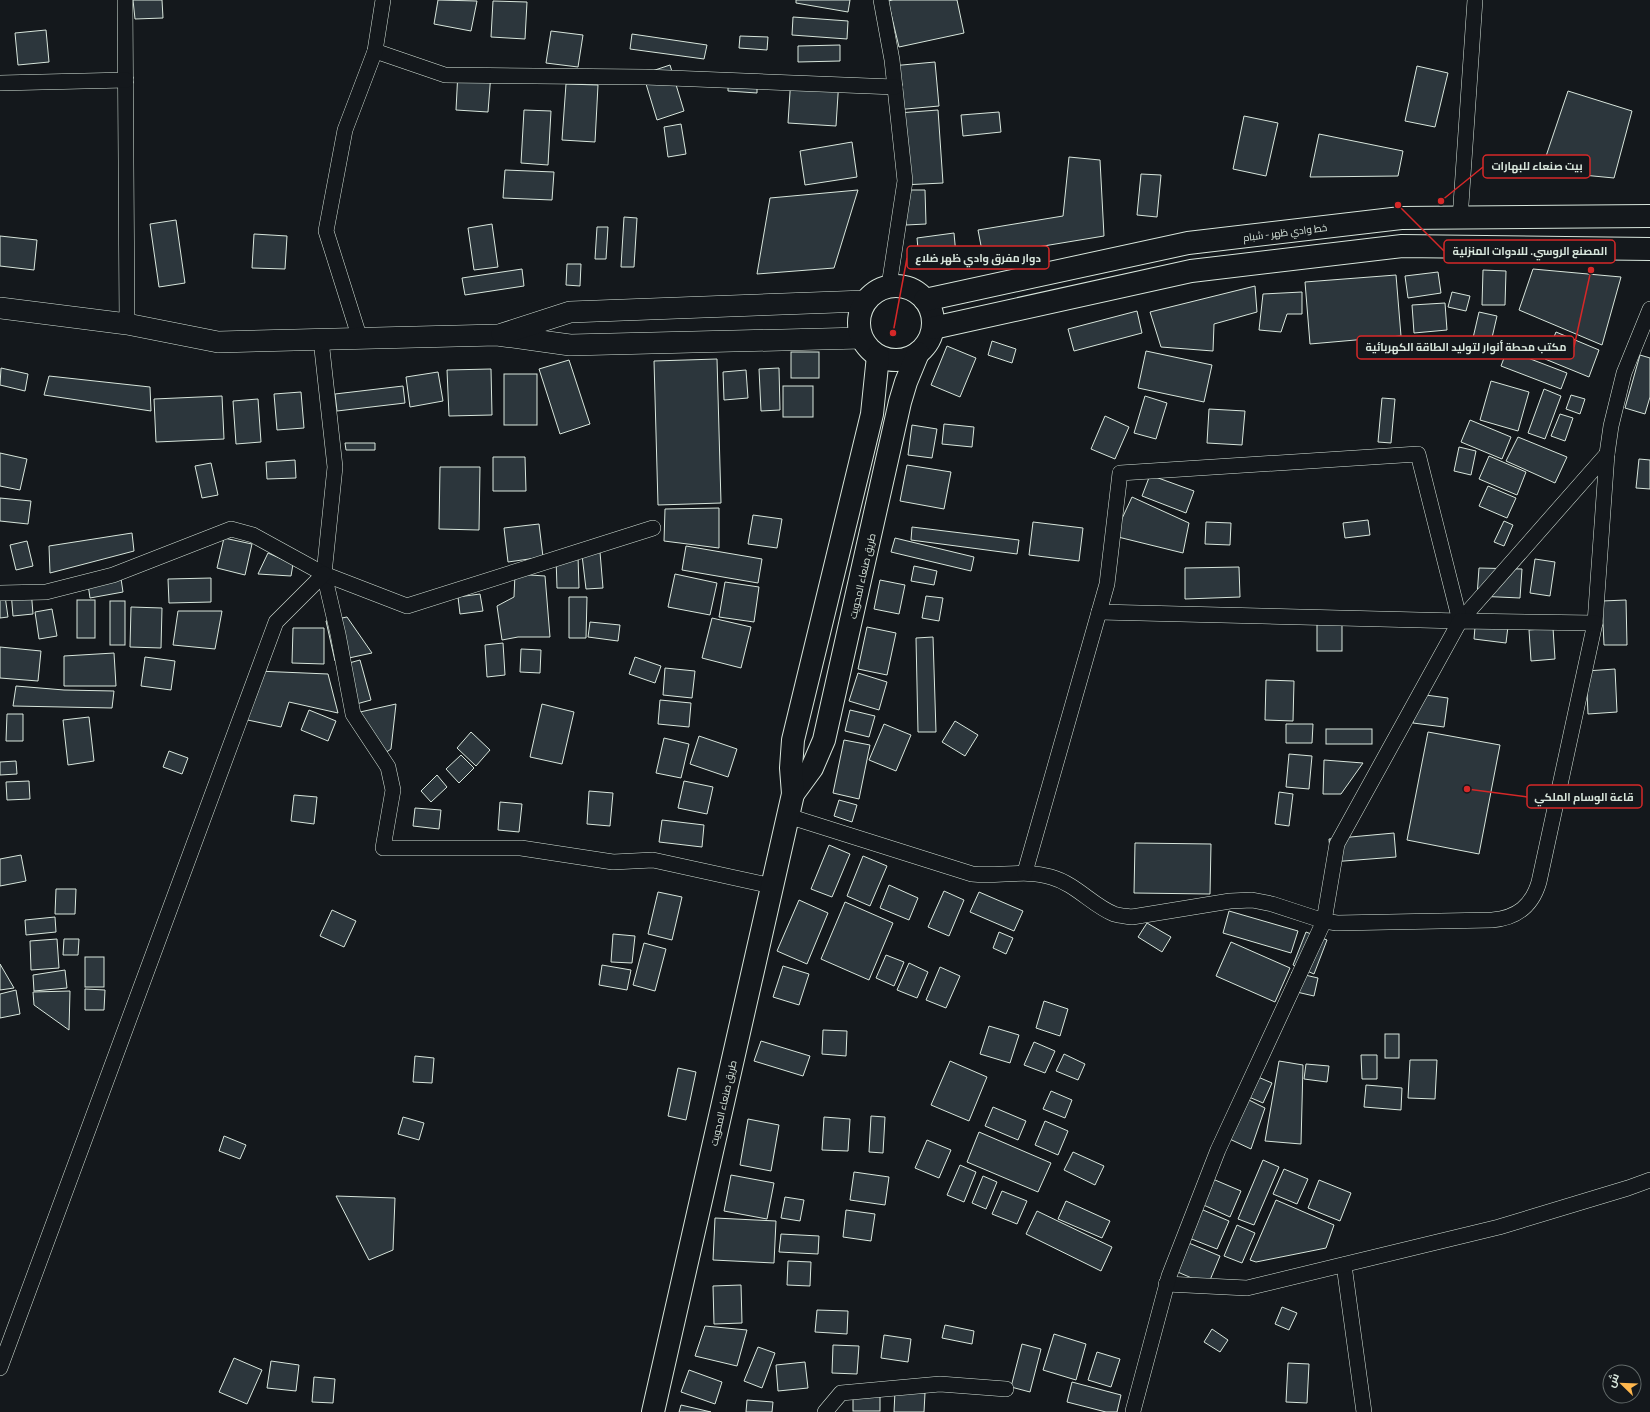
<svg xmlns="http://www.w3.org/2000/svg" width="1650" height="1412" viewBox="0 0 1650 1412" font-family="Barlow,Cairo,sans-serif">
<rect width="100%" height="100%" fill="#14181c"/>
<!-- building -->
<g fill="#2c363c" stroke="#d8e6dc">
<polygon points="133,0 162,0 163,18 135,19"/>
<polygon points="438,0 477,1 471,31 434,24"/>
<polygon points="796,0 850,0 848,12 796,3"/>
<polygon points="893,0 957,0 964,33 899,47 888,1"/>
<polygon points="493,1 527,2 525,39 491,37"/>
<polygon points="793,17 848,21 847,39 792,35"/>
<polygon points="46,30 49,62 18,65 15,33"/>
<polygon points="551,31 583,35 578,67 546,63"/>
<polygon points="632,34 707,45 704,59 630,49"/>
<polygon points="740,36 768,37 767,50 739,48"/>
<polygon points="840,45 840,61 798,62 798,46"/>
<polygon points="935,62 939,106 895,110 891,66"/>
<polygon points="670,65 684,111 657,120 643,74"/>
<polygon points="1417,66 1448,73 1435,127 1405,121"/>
<polygon points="458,71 491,73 488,112 456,110"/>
<polygon points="791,77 839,79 836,126 788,123"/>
<polygon points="728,82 757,84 757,93 728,91"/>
<polygon points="566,84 598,85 595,142 562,140"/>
<polygon points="1568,91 1632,111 1614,178 1541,171"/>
<polygon points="524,110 551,111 548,165 521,163"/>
<polygon points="938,110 943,183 902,185 898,113"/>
<polygon points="999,112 1001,132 963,136 961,115"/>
<polygon points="1244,116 1278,123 1266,176 1233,169"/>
<polygon points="681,124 686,154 668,157 664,127"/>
<polygon points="1319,134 1403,151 1398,176 1310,177"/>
<polygon points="852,142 857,177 805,185 800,151"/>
<polygon points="1069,157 1100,160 1104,236 983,256 978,230 1063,216"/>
<polygon points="505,170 554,172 552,200 503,198"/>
<polygon points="1141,174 1161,175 1157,217 1137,215"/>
<polygon points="858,190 834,268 757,274 770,198"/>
<polygon points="906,190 925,190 926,224 906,225"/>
<polygon points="624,217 637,218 634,267 621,267"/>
<polygon points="176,220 185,283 159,287 150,224"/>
<polygon points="492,224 498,267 474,270 468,228"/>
<polygon points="597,227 608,227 606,259 595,259"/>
<polygon points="954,233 956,255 919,260 917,238"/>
<polygon points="254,234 287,236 285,269 252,268"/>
<polygon points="0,236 37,240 34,270 0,266"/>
<polygon points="567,264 581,264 580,286 566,285"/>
<polygon points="522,269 524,286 465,295 462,278"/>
<polygon points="1533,269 1621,277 1602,345 1519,310"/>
<polygon points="1483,270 1506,271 1505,305 1482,305"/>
<polygon points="1438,272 1441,293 1408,298 1405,276"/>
<polygon points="1396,275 1401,336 1310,344 1305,282"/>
<polygon points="1255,286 1257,312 1214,324 1213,351 1161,347 1150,312"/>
<polygon points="1302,292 1302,314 1287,314 1281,332 1259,330 1263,294"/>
<polygon points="1452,292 1470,296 1466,311 1448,307"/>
<polygon points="1445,303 1447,330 1414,333 1412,305"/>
<polygon points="1137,311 1142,333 1074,351 1068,329"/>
<polygon points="1479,312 1497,316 1491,342 1473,338"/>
<polygon points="1556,332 1599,350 1589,377 1545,359"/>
<polygon points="992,341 1016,349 1012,363 988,355"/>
<polygon points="947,346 976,358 960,397 931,385"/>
<polygon points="1507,350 1567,373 1561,389 1501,366"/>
<polygon points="1146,351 1212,365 1204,402 1138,388"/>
<rect x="791" y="352" width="28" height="26"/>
<polygon points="1640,355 1650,358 1650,397 1645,414 1625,408"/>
<polygon points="717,359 721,503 658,505 654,361"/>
<polygon points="569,360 590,424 560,434 539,369"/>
<polygon points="1,368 28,374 25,391 0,385"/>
<polygon points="779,368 780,410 761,411 759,369"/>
<polygon points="491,369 492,415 449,416 447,370"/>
<polygon points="746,370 748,398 724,400 723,372"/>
<polygon points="438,372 443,401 410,407 406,377"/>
<rect x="504" y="374" width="33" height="51"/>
<polygon points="49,376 150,387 151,411 44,395"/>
<polygon points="1491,381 1529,392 1518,431 1480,420"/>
<polygon points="403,386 405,403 337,411 335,394"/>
<rect x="783" y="386" width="30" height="31"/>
<polygon points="1544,389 1561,396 1545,439 1528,433"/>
<polygon points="301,392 304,428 277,430 274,394"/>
<polygon points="1571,395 1585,399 1580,414 1566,409"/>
<polygon points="222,396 224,439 156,442 154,399"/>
<polygon points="1145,396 1167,403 1156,439 1134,433"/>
<polygon points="1382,398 1395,399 1391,443 1378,442"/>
<polygon points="258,399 261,442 236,444 233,401"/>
<polygon points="1209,409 1245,411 1242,445 1207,443"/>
<polygon points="1560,414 1573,418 1565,441 1551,436"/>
<polygon points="1105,416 1129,427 1115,459 1091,449"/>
<polygon points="1470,420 1511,437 1502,459 1461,442"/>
<polygon points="944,424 974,427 972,447 942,444"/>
<polygon points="912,425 937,429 932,458 908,455"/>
<polygon points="1518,437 1567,457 1555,483 1506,461"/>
<polygon points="345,443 375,443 375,450 346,450"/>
<polygon points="1459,447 1476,451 1471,475 1454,471"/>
<polygon points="0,453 27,459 20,490 0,486"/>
<polygon points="1489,456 1526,472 1517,495 1479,479"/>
<polygon points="493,457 525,457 526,491 493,491"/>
<polygon points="1639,459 1650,460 1650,489 1636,488"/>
<polygon points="295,460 296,478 267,479 266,462"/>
<polygon points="211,463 218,495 202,498 195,466"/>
<polygon points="907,465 951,472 944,509 900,501"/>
<polygon points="440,467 480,467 479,530 439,529"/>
<polygon points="1150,475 1194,491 1186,513 1142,496"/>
<polygon points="1488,486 1516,498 1507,518 1479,506"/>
<polygon points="1132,497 1189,523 1183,553 1114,536"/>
<polygon points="0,498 31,501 28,524 0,521"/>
<polygon points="719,508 719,548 664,541 665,509"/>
<polygon points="753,515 782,519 777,548 748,544"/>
<polygon points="1368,520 1370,535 1345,538 1343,523"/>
<polygon points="1504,521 1513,525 1504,546 1494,542"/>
<polygon points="1033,522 1083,528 1079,561 1029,555"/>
<polygon points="1206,522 1231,523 1230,545 1205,544"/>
<polygon points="539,524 543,557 508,562 504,528"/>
<polygon points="912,527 1019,540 1017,554 911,540"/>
<polygon points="132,533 134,551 50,573 49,546"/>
<polygon points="224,538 252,544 245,575 217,568"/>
<polygon points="895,538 974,557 971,571 891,552"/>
<polygon points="27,541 33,566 16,570 10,545"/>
<polygon points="686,546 762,559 758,583 682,570"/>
<polygon points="600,552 603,588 586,589 582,555"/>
<polygon points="268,553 293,564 291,576 258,574"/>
<polygon points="578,556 579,588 557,588 556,557"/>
<polygon points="1535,559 1555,562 1550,596 1530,593"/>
<polygon points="914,566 937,571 934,585 911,581"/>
<polygon points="1239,567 1240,597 1185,599 1185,568"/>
<polygon points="1479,568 1522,569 1520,598 1477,596"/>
<polygon points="120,572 123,592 90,598 87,577"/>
<polygon points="515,574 545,576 550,637 518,637 502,640 497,606 514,597"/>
<polygon points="675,574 717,583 710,615 668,607"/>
<polygon points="211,578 211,602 169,603 168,579"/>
<polygon points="880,580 905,585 899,614 874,609"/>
<polygon points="725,582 759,587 754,622 719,617"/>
<polygon points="31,589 33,614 13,616 11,591"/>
<polygon points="480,594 483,611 460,614 458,597"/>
<polygon points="5,596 8,617 0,618 0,597"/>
<polygon points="926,596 943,598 939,621 922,618"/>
<polygon points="569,597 587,597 586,638 569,638"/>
<rect x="77" y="600" width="18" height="38"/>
<polygon points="1626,600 1627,645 1604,645 1602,601"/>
<rect x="110" y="601" width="15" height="44"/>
<polygon points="131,607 162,608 161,648 130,647"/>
<polygon points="52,609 57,636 39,639 35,612"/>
<polygon points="178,611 222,611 215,649 173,645"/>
<polygon points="1476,615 1509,618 1506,643 1474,639"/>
<polygon points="347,617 372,653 335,661 326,621"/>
<polygon points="712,618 751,627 741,668 702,658"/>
<polygon points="590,622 620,625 618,641 588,637"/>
<rect x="1317" y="623" width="25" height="28"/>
<polygon points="867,627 896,633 887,675 858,669"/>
<polygon points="293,628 324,628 324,664 292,663"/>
<polygon points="1553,628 1555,659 1531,661 1529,630"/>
<polygon points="933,637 936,732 918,732 916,638"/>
<polygon points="503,643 505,675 487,677 485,645"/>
<polygon points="0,647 41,651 38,681 0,678"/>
<polygon points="521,649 541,650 540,673 520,672"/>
<polygon points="114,653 116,686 64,686 64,656"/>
<polygon points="145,657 175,661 171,690 141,686"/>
<polygon points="635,657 661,666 655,683 629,674"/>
<polygon points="360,660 371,700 349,706 338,666"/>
<polygon points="665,668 695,671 692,698 663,695"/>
<polygon points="1615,669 1617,712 1588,714 1586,671"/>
<polygon points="257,671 328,674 338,713 289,702 281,727 238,718"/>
<polygon points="858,673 887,682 879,710 849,701"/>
<polygon points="1266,680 1294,681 1293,721 1265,720"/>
<polygon points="16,686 64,690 114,691 112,708 13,706"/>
<polygon points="1418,694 1448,698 1444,727 1413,723"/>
<polygon points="660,700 691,703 689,727 658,724"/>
<polygon points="396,704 391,749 385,753 360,712"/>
<polygon points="542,704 574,712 562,764 530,757"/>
<polygon points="309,710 336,721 328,741 301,730"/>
<polygon points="850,710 875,716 869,737 845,731"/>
<polygon points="7,714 23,714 23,741 6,741"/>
<polygon points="89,717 94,761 68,765 63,720"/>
<polygon points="955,721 978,735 965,756 942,742"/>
<polygon points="884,724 911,735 896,771 869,760"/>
<polygon points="1286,724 1313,724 1312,743 1286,743"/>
<rect x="1326" y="729" width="46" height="15"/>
<polygon points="471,732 490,750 476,766 457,748"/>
<polygon points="1428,732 1500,745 1479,854 1407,840"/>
<polygon points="699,736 737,749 728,777 690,764"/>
<polygon points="664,738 689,744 681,778 656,773"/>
<polygon points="844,740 870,745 859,799 833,793"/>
<polygon points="169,751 188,758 182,774 163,767"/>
<polygon points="1289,754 1312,756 1309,789 1286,787"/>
<polygon points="461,755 474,768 459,783 446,769"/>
<polygon points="1324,760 1363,763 1341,794 1323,794"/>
<polygon points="16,761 17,774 0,775 0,762"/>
<polygon points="437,775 447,787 431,802 421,791"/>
<polygon points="29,781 30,799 7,800 6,782"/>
<polygon points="684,781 713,787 707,814 678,808"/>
<polygon points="589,791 613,793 610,826 587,824"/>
<polygon points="1279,792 1293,794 1289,826 1275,824"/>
<polygon points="294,795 317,797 314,824 291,821"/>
<polygon points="839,800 857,805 852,822 834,816"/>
<polygon points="500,802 522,804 519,832 498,830"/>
<polygon points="415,808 441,810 439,829 413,826"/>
<polygon points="662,820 704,825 702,847 659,842"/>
<polygon points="1394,833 1396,857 1331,862 1329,839"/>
<polygon points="1135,843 1211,844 1210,894 1134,893"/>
<polygon points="829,845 850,854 832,897 811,889"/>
<polygon points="21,855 26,881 0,886 0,859"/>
<polygon points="863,856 887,866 870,906 847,896"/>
<polygon points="889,885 918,898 909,920 880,908"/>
<polygon points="56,889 76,889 75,914 55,914"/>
<polygon points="944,891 964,900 949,936 928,927"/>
<polygon points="658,892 682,897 672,940 648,934"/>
<polygon points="979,892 1023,911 1014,931 970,912"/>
<polygon points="799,900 828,913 807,964 777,951"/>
<polygon points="845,902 893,923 869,980 821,959"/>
<polygon points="332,910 356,921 344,947 320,936"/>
<polygon points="1229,911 1298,931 1291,953 1223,933"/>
<polygon points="55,917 56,932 26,935 25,920"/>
<polygon points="1147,923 1171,937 1162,952 1138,937"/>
<polygon points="999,932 1013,938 1006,954 993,948"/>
<polygon points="1306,932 1327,940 1314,974 1293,965"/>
<polygon points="613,934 635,936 632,963 611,962"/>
<polygon points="57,939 59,968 31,970 30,941"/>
<polygon points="64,939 79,939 78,955 63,955"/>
<polygon points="1231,942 1290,968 1275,1002 1216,976"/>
<polygon points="644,943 666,949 655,991 633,985"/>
<polygon points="886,955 904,962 894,986 876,978"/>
<rect x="85" y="957" width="19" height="30"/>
<polygon points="909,963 928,972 917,998 897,990"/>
<polygon points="0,964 14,988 0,990"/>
<polygon points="602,965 631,970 627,990 599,985"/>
<polygon points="783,966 809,974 799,1005 773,997"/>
<polygon points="940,967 960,976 946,1008 926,1000"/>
<polygon points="65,970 67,988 34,991 33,975"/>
<polygon points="1292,972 1318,978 1314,996 1288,990"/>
<polygon points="85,989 105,990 104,1010 85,1010"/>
<polygon points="16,990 20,1014 0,1018 0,994"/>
<polygon points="70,991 69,1030 34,1005 33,992"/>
<polygon points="1044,1001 1068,1009 1060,1036 1036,1028"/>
<polygon points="989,1026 1019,1035 1010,1063 980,1054"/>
<polygon points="823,1030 847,1031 846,1056 822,1054"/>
<rect x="1385" y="1034" width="14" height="24"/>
<polygon points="761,1041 810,1056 803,1076 754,1061"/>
<polygon points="1034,1042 1055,1051 1045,1073 1024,1065"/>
<polygon points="1064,1054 1085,1064 1078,1080 1056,1071"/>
<polygon points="1361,1055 1377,1055 1377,1079 1362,1079"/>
<polygon points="415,1056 434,1058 432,1083 413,1082"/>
<polygon points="1410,1060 1437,1060 1435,1099 1408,1098"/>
<polygon points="950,1061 987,1077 969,1121 931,1105"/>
<polygon points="1279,1061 1303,1065 1301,1144 1265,1141"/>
<polygon points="1306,1064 1329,1066 1327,1082 1304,1079"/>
<polygon points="678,1068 696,1072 686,1120 668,1116"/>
<polygon points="1258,1077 1272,1083 1263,1103 1249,1097"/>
<polygon points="1366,1085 1402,1088 1401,1110 1364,1107"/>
<polygon points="1051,1091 1072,1100 1065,1118 1043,1109"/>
<polygon points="1247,1099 1265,1108 1251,1149 1221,1135"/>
<polygon points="993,1107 1026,1121 1018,1140 985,1126"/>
<polygon points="871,1116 885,1117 883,1153 869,1152"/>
<polygon points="403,1117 424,1123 419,1140 398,1134"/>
<polygon points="824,1117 850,1119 848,1151 822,1150"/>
<polygon points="748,1119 779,1125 771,1171 740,1165"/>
<polygon points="1045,1121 1068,1131 1058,1155 1035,1145"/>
<polygon points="979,1132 1051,1163 1038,1192 967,1162"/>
<polygon points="224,1136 246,1145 240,1159 219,1151"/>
<polygon points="927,1140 951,1150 939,1178 915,1168"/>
<polygon points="1073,1152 1104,1166 1095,1185 1064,1170"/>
<polygon points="1263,1160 1279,1167 1254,1225 1238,1219"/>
<polygon points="960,1165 976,1172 964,1202 947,1195"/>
<polygon points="1284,1169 1308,1179 1297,1204 1273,1194"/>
<polygon points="854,1172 889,1177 885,1205 850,1200"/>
<polygon points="731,1175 774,1183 767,1219 724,1211"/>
<polygon points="983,1176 997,1182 986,1209 972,1203"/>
<polygon points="1208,1177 1241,1191 1230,1217 1197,1202"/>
<polygon points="1319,1180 1351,1193 1340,1221 1308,1208"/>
<polygon points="1002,1191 1027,1201 1017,1224 992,1214"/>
<polygon points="336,1196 395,1198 393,1250 369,1260"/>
<polygon points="785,1197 804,1200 800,1221 781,1218"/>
<polygon points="1276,1200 1334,1225 1326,1248 1256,1262 1250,1260"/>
<polygon points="1066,1201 1110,1221 1102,1238 1058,1219"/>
<polygon points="1196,1207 1229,1221 1217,1249 1184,1236"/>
<polygon points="846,1210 875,1214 871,1241 843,1237"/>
<polygon points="1037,1211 1112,1247 1101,1271 1026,1234"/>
<polygon points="715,1218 776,1221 774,1263 713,1260"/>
<polygon points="1237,1225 1255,1233 1242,1263 1224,1256"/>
<polygon points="781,1234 819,1236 818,1254 779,1252"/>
<polygon points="1179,1239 1220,1256 1208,1285 1166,1267"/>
<polygon points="788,1261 811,1262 810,1286 787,1285"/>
<polygon points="741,1285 742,1323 714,1324 713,1286"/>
<polygon points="1282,1307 1297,1313 1289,1330 1275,1324"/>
<polygon points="817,1310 848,1311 847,1334 815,1332"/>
<polygon points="945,1325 974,1331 972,1344 942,1338"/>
<polygon points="705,1326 747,1330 737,1366 695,1356"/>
<polygon points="1212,1329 1228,1340 1220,1352 1204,1342"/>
<polygon points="1054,1334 1086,1344 1076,1380 1043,1370"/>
<polygon points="884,1335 911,1339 908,1362 881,1358"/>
<polygon points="1022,1344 1041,1349 1030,1392 1011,1387"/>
<polygon points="833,1345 859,1346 857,1374 832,1373"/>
<polygon points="758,1347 775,1353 762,1388 744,1381"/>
<polygon points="1097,1352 1120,1359 1111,1387 1088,1380"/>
<polygon points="234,1358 262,1370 247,1404 219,1392"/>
<polygon points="271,1361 299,1365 296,1391 267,1388"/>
<polygon points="805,1362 808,1388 778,1391 776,1365"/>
<polygon points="1288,1363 1309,1364 1307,1403 1286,1402"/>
<polygon points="689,1370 722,1382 715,1404 681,1392"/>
<polygon points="314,1377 335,1379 333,1403 312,1402"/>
<polygon points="1072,1382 1121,1395 1117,1412 1106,1412 1067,1402"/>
<rect x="853" y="1386" width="27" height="25"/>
<polygon points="895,1391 925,1393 924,1412 894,1412"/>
<polygon points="747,1400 773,1402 772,1412 746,1412"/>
<polygon points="681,1405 711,1412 679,1412"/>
</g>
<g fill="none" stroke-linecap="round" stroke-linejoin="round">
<defs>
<g id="street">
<polyline points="125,0 127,324"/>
<polyline points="881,0 892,60 905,181 889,286"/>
<polyline points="375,51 445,75 645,77 895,87"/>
<polyline points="0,83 126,80"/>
<polyline points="1460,219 1475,0"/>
<polyline points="360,339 326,231 345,130 375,51 383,0"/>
<polyline points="321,340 335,467 324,574 338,634 353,714 388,767 393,790 383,848 521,848 613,862 653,860 772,886"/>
<polyline points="0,593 46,592 113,575 231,529 253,535 324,574 407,606 653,528"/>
<polyline points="1099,612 1460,621"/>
<polyline points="1460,621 1607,454"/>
<path d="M788 816 972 874C999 877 1025 869 1051 877 1076 884 1093 906 1114 914 1120 916 1126 916 1132 917L1230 901 1252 900 1272 904 1324 921 1337 923 1492 920C1517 918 1532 906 1539 882L1595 623 1607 454 1611 426 1624 373 1650 309"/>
<polyline points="1025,872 1107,584 1120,473 1418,454 1460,621"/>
<polyline points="1344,1265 1364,1412"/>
<polyline points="1166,1284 1247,1288 1499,1227 1628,1188 1650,1180"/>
<polyline points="0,1368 276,622 324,574"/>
<polyline points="1133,1411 1169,1276 1218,1150 1324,921 1337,844 1460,621 1595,623"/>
<polyline points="825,1412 841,1393 940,1384 1006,1389"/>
</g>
<g id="secondary">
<polyline points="0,308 127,324 218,342 497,335 570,345 862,338"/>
<polyline points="502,334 570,312 865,301"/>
</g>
<g id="primary">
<circle cx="896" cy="323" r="37"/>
<polyline points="925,300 1188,243 1401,218 1650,216"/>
<polyline points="933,328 1191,271 1402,246 1650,249"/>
<polyline points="793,794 812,768 824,740 900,402 906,382 918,353"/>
<polyline points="653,1412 793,794 791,768 793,740 872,414 878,356"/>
</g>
</defs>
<!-- street casing -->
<use href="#street" stroke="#d8e6dc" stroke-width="16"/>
<!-- secondary casing -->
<use href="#secondary" stroke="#d8e6dc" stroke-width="22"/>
<!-- primary casing -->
<use href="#primary" stroke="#d8e6dc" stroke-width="24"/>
<!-- street -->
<use href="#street" stroke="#14181c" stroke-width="15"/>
<!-- secondary -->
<use href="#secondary" stroke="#14181c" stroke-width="21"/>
<!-- primary -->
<use href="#primary" stroke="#14181c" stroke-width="22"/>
</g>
<g text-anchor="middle" stroke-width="3" stroke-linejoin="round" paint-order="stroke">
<!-- street labels -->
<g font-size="10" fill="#d8e6dc" stroke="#14181c">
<text transform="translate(1285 232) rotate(-7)" y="4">خط وادي ظهر - شبام</text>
<text transform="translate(862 576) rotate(-77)" y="4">طريق صنعاء المحويت</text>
<text transform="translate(723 1103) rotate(-77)" y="4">طريق صنعاء المحويت</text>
</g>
</g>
<!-- callouts -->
<path fill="none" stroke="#d62828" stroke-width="1.5" d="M1441 201L1483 167M1398 205L1444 251M893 333L907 258M1591 270L1574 347M1467 789L1527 797"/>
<g fill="#d62828" stroke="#14181c" stroke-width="1.5">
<circle cx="1441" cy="201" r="4"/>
<circle cx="1398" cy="205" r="4"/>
<circle cx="893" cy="333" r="4"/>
<circle cx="1591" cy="270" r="4"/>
<circle cx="1467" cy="789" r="4"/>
</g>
<g fill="#14181c" stroke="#d62828" stroke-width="1.5">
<rect x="1483" y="155" width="107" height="23" rx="4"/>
<rect x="1444" y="240" width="171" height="23" rx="4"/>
<rect x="907" y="246" width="142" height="23" rx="4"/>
<rect x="1357" y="336" width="217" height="23" rx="4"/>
<rect x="1527" y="785" width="115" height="23" rx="4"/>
</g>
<g font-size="11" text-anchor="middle" font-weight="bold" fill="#d8e6dc">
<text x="1537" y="170">بيت صنعاء للبهارات</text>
<text x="1530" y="255">المصنع الروسي. للادوات المنزلية</text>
<text x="978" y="262">دوار مفرق وادي ظهر ضلاع</text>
<text x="1466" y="351">مكتب محطة أنوار لتوليد الطاقة الكهربائية</text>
<text x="1584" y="801">قاعة الوسام الملكي</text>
</g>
<!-- north arrow -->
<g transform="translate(1622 1384) rotate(293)"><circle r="19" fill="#14181c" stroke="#626a69"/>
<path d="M0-3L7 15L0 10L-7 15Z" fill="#ffb74d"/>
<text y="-6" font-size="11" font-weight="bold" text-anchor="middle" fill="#d8e6dc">ش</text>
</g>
</svg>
